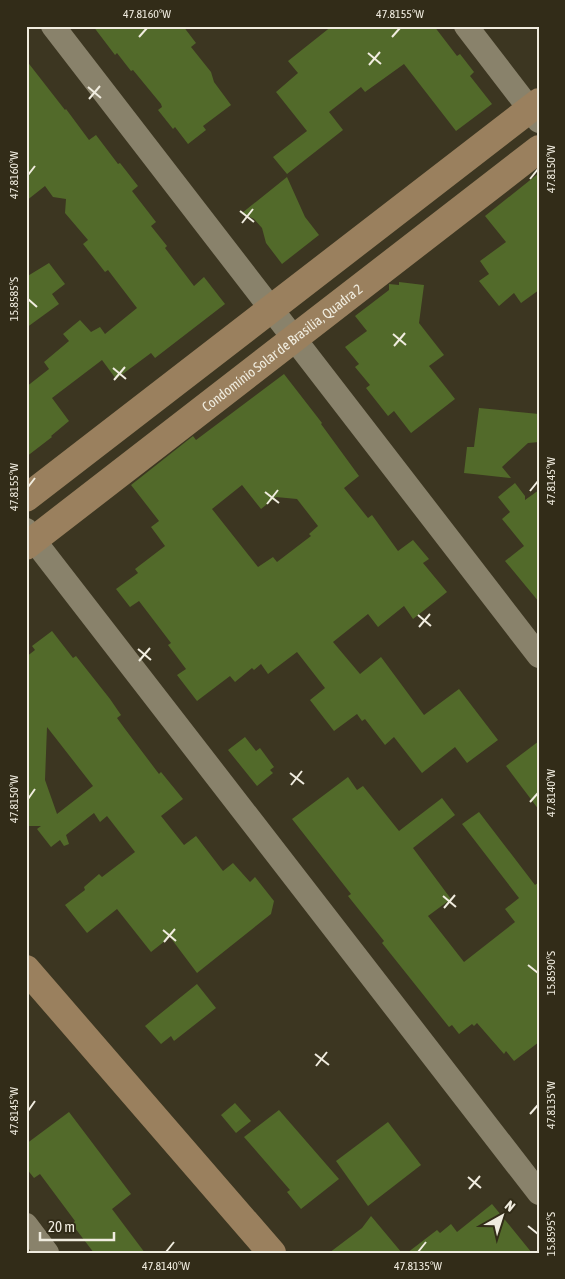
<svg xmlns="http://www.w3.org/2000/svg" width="565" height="1279" viewBox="0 0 565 1279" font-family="'Asap Condensed',sans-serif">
<rect width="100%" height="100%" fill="#3c3621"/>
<!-- building -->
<g fill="#526a2a" fill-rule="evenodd">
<polygon points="93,26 183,26 196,43 191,47 211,72 214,82 231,105 203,126 206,130 188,144 175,127 173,129 158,110 162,107 161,104 133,70 131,71 117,53 115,55"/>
<polygon points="332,26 434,26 457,56 460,54 474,72 470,76 492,104 456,131 404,64 365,92 361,87 329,112 343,130 287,174 273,157 307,131 276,92 298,73 288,61"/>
<polygon points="26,60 65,110 66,109 89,140 96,135 118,164 120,163 138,186 132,191 156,222 151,226 167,246 165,248 194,286 204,277 225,304 155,358 151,353 116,379 102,360 52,398 69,421 51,436 52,437 26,457 26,387 49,369 44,362 69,341 63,334 80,320 91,332 100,327 105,334 137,308 108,270 105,272 83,244 88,240 65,213 66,199 53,197 45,186 26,201"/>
<polygon points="539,173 539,290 521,303 514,293 499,306 479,281 489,274 480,261 506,242 485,216"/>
<polygon points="287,177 305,217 319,235 282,264 266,243 262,228 254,219 242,213"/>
<polygon points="49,263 65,284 52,294 59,304 26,328 26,277"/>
<polygon points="399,282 424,285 419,323 444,355 429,366 455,399 411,433 394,411 388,416 366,388 370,385 355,367 359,364 345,347 367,331 355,316 389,290 389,284 399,285"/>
<path d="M284 374 322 423 321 424 359 476 344 488 368 518 372 515 398 551 413 540 429 559 423 563 447 592 413 619 404 606 378 627 368 614 333 642 360 674 381 657 424 715 459 689 498 740 467 763 455 747 422 773 394 737 385 745 365 719 362 721 357 714 334 731 310 700 325 688 297 652 268 674 261 664 254 670 252 668 235 682 230 676 197 701 177 675 186 669 168 645 171 643 139 601 130 607 116 589 138 573 135 569 165 546 151 527 159 521 131 485 193 436 196 440ZM242 485 261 509 276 497 297 499 318 526 309 534 311 536 277 562 273 557 258 567 212 509Z"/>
<polygon points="479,408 539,414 539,442 528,443 502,467 511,478 464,473 467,447 474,447"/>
<polygon points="515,483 525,496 525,500 539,490 539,602 505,561 524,546 502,519 510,512 498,497"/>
<path d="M52 631 73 658 76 656 110 699 121 715 117 718 125 729 159 774 161 772 183 799 161 816 184 845 196 836 223 871 233 863 250 882 255 877 274 901 271 914 197 973 170 937 151 952 117 909 87 933 65 905 85 890 84 887 99 874 102 877 135 852 107 816 100 822 94 813 66 835 69 844 64 846 60 840 51 847 37 829 41 826H26V657L35 650 32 646ZM47 727 93 786 57 814 45 780Z"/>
<polygon points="245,737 256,751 260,748 274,767 270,770 273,773 257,786 228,750"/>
<polygon points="539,741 539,810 506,766"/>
<polygon points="348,777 357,790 363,786 399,831 442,798 455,815 413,848 451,899 428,916 464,962 515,922 505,909 519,898 462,824 479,812 535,885 539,882 539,1042 514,1061 506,1051 504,1054 477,1023 474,1026 472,1024 459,1034 452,1025 449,1027 382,943 384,941 348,896 351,894 292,819"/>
<polygon points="197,984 216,1008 174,1041 171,1036 161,1044 145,1026"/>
<polygon points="235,1103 251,1121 236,1133 221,1115"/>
<polygon points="279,1110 339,1179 301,1209 287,1192 290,1190 244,1137"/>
<polygon points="69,1112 131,1194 112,1209 145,1253 94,1253 72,1224 75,1221 40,1174 34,1178 26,1168 26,1144"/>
<polygon points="388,1122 421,1165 368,1206 336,1161"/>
<polygon points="492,1204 532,1253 407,1253 437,1230 440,1233 451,1224 457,1232"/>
<polygon points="371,1216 402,1253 329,1253 362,1228"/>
</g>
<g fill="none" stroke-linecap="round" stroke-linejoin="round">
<!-- street -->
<g stroke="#89826b" stroke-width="24">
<polyline points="53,26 539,656"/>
<polyline points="466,26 539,121"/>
<polyline points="26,530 539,1193"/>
<polyline points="26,1225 47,1253"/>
</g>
<!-- secondary -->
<g stroke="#9a805e" stroke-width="28">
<polyline points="26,498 539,102"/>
<path id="s1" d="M26 546 539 149"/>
<polyline points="26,969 272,1253"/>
</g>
</g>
<!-- ticks -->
<path fill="none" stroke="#f0ecdf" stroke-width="2" d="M139 37 147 28M392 37 400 28M368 53 381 64M369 65 380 52M88 87 101 98M89 99 100 86M28 175 35 166M530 179 538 169M240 211 254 222M242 223 253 209M28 299 37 307M393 334 406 345M394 346 405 333M113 368 126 379M114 380 125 367M28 487 35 478M530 491 538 481M265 492 279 503M267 504 278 490M418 615 431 626M419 627 430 614M138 649 151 660M139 661 150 648M290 773 304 784M291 785 302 771M28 799 35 789M530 802 538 793M443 896 456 907M444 908 455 895M163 930 176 941M164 942 175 929M528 965 538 973M315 1054 329 1065M316 1066 327 1052M28 1111 35 1101M530 1114 538 1105M468 1177 481 1188M469 1189 480 1176M528 1226 538 1234M166 1252 174 1242M418 1252 426 1242"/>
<g text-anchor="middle" stroke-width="4.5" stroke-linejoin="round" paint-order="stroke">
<!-- street labels -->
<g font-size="14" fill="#f0ecdf" stroke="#322c18">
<text dy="5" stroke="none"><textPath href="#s1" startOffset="324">Condomínio Solar de Brasilia, Quadra 2</textPath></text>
</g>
</g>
<!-- border -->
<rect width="565" height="1279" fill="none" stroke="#322c18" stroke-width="55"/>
<!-- north arrow -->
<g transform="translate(502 1216) rotate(39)" stroke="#322c18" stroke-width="4" paint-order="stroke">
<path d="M0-4L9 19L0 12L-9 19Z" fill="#f0ecdf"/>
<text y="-8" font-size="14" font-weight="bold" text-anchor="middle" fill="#f0ecdf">N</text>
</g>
<!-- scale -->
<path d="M40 1232v8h74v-8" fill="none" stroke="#f0ecdf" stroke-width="2.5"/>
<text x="48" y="1232" font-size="15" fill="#f0ecdf" stroke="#322c18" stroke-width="4" paint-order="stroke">20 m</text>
<rect x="28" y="28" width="510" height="1224" fill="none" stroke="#f0ecdf" stroke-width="2"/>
<g font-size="12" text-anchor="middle" fill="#f0ecdf">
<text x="147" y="18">47.8160°W</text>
<text x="400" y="18">47.8155°W</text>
<text transform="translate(551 169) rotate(-90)" y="4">47.8150°W</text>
<text transform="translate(14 175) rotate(-90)" y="4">47.8160°W</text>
<text transform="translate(14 299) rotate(-90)" y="4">15.8585°S</text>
<text transform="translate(551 481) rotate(-90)" y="4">47.8145°W</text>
<text transform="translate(14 487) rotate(-90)" y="4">47.8155°W</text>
<text transform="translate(551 793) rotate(-90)" y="4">47.8140°W</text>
<text transform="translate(14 799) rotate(-90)" y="4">47.8150°W</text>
<text transform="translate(551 973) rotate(-90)" y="4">15.8590°S</text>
<text transform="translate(551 1105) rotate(-90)" y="4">47.8135°W</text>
<text transform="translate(14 1111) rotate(-90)" y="4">47.8145°W</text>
<text transform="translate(551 1234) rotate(-90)" y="4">15.8595°S</text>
<text x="166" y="1270">47.8140°W</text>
<text x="418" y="1270">47.8135°W</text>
</g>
</svg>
